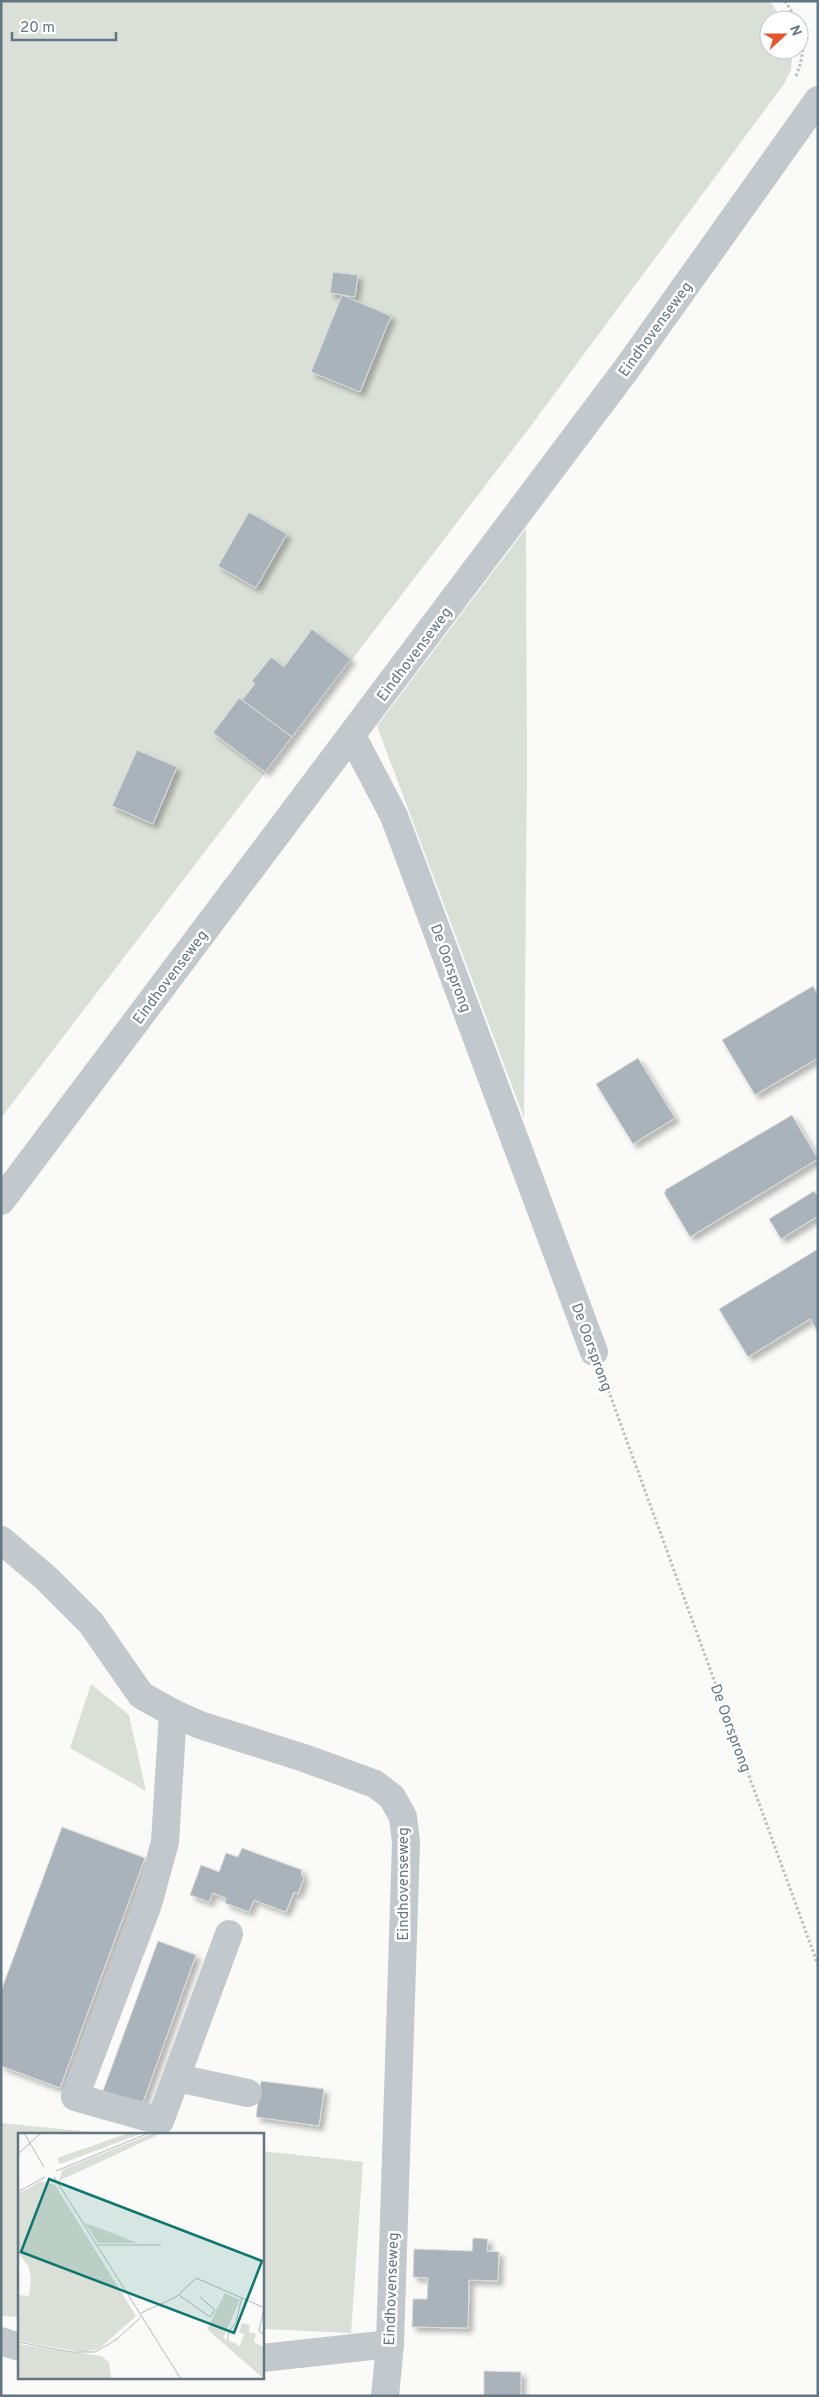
<svg xmlns="http://www.w3.org/2000/svg" width="819" height="2397" viewBox="0 0 819 2397" font-family="Overpass,sans-serif">
<defs>
<filter id="shadow"><feDropShadow dx="4.5" dy="4.5" stdDeviation="2.5" flood-color="#0004"/></filter>
</defs>
<rect width="100%" height="100%" fill="#fafaf8"/>
<!-- green -->
<g fill="#dadfd7">
<polygon points="1,1 770,1 782,20 769,20 769,50 793,50 791,70 784,84 527,431 1,1118"/>
<polygon points="526,528 527,769 524,1118 377,726"/>
<polygon points="91,1684 129,1715 146,1791 70,1748"/>
<polygon points="1,2123 111,2134 19,2134 19,2317 1,2316"/>
<polygon points="262,2151 363,2162 351,2333 263,2329"/>
</g>
<!-- building -->
<g fill="#aab3b9" stroke="#dcdcda" filter="url(#shadow)">
<polygon points="333,272 358,275 355,297 330,293"/>
<polygon points="342,295 391,316 360,392 311,372"/>
<polygon points="249,512 287,534 256,588 218,566"/>
<polygon points="312,629 351,659 292,737 239,698 240,697 243,699 255,684 252,681 271,657 284,667"/>
<polygon points="239,698 292,737 265,772 213,733"/>
<polygon points="137,750 177,767 153,824 112,806"/>
<polygon points="813,986 818,995 818,1058 755,1095 722,1040"/>
<polygon points="638,1058 675,1118 633,1144 596,1084"/>
<polygon points="792,1115 818,1159 690,1237 664,1193 666,1192 665,1190"/>
<polygon points="814,1191 818,1197 818,1216 781,1239 769,1219"/>
<polygon points="818,1249 818,1332 810,1319 748,1357 719,1309"/>
<polygon points="62,1827 145,1858 60,2088 1,2066 1,1991"/>
<polygon points="242,1848 302,1870 301,1875 304,1877 298,1894 294,1892 286,1912 254,1900 249,1912 225,1903 226,1898 213,1893 209,1902 190,1895 201,1865 219,1872 226,1853 238,1857"/>
<polygon points="158,1941 196,1955 142,2105 103,2091"/>
<polygon points="261,2081 324,2089 319,2126 256,2117"/>
<polygon points="473,2238 488,2239 487,2251 499,2252 498,2281 469,2280 468,2328 412,2327 413,2299 427,2299 428,2278 413,2277 414,2249 472,2251"/>
<polygon points="484,2371 521,2372 521,2396 484,2396"/>
</g>
<g fill="none" stroke-linecap="round" stroke-linejoin="round">
<!-- path -->
<g stroke="#bbbfc2" stroke-width="3" stroke-dasharray="2.5 2.5" stroke-linecap="butt">
<polyline points="785,1 797,20"/>
<path d="M796 76C803 59 805 44 799 26"/>
<polyline points="605,1381 818,1965"/>
</g>
<!-- minor -->
<g stroke="#c3c8cc" stroke-width="28">
<polyline points="352,736 394,816 594,1352"/>
<polyline points="1,1201 625,371 818,100"/>
<polyline points="1,1540 46,1578 91,1623 141,1695 173,1713 200,1725 304,1758 375,1784 392,1797 403,1817 406,1842 390,2344 385,2396"/>
<polyline points="173,1713 165,1842 148,1904 75,2097 160,2121 229,1934"/>
<polyline points="177,2078 248,2093"/>
<polyline points="1,2341 19,2347"/>
<polyline points="262,2358 390,2344"/>
</g>
</g>
<g text-anchor="middle" stroke-width="5" stroke-linejoin="round" paint-order="stroke">
<!-- street labels -->
<g font-size="15" fill="#657683" stroke="#fff">
<text transform="translate(655 329) rotate(-54)" y="5">Eindhovenseweg</text>
<text transform="translate(414 654) rotate(-53)" y="5">Eindhovenseweg</text>
<text transform="translate(451 968) rotate(70)" y="5">De Oorsprong</text>
<text transform="translate(170 977) rotate(-53)" y="5">Eindhovenseweg</text>
<text transform="translate(592 1347) rotate(70)" y="5">De Oorsprong</text>
<text transform="translate(731 1728) rotate(70)" y="5">De Oorsprong</text>
<text transform="translate(403 1884) rotate(-90)" y="5">Eindhovenseweg</text>
<text transform="translate(391 2289) rotate(-88)" y="5">Eindhovenseweg</text>
</g>
</g>
<!-- overview -->
<g transform="translate(18 2133)">
<rect width="246" height="246" fill="#fafaf8"/>
<path d="M111 0H125L42 31 39 25ZM135 0H144L41 48 44 37ZM23 48 37 52 118 183 81 216 64 219 0 208V162L11 163 13 148 11 134 0 119V61ZM67 90 89 98 120 110H80ZM207 160 222 167 205 205 222 213 226 201 221 199 224 190 232 192 231 199 238 201 236 209 246 214V246L189 196ZM0 211 83 223 91 229 93 246H0Z" fill="#dadfd7"/>
<path fill="none" stroke="#b5bdc2" stroke-width="1" d="M6 0 26 34M0 21 23 0M38 38 131 0M36 44 163 246M0 59 27 44M80 112H143M161 162 192 184 197 177 182 164M246 175 241 198 247 202M123 180 158 164 178 145 247 175M210 207V200L218 189 224 164M0 209 54 219H77L99 206 124 183"/>
<path fill="#0f766e" fill-opacity="0.15" stroke="#0f766e" stroke-width="2.5" d="M31 46 244 128 216 200 3 119Z"/>
<rect width="246" height="246" fill="none" stroke="#657683" stroke-width="2.5"/>
</g>
<!-- border -->
<rect width="819" height="2397" fill="none" stroke="#657683" stroke-width="5"/>
<!-- north arrow -->
<g transform="translate(784 35) rotate(69)"><circle r="24" fill="#ffffff" stroke="#c1c8cd"/>
<path d="M0-4L9 19L0 12L-9 19Z" fill="#e4572e"/>
<text y="-8" font-size="14" font-weight="bold" text-anchor="middle" fill="#657683">N</text>
</g>
<!-- scale -->
<path d="M12 32v8h104v-8" fill="none" stroke="#657683" stroke-width="2.5"/>
<text x="20" y="32" font-size="15" fill="#657683" stroke="#ffffff" stroke-width="4" paint-order="stroke">20 m</text>
</svg>
